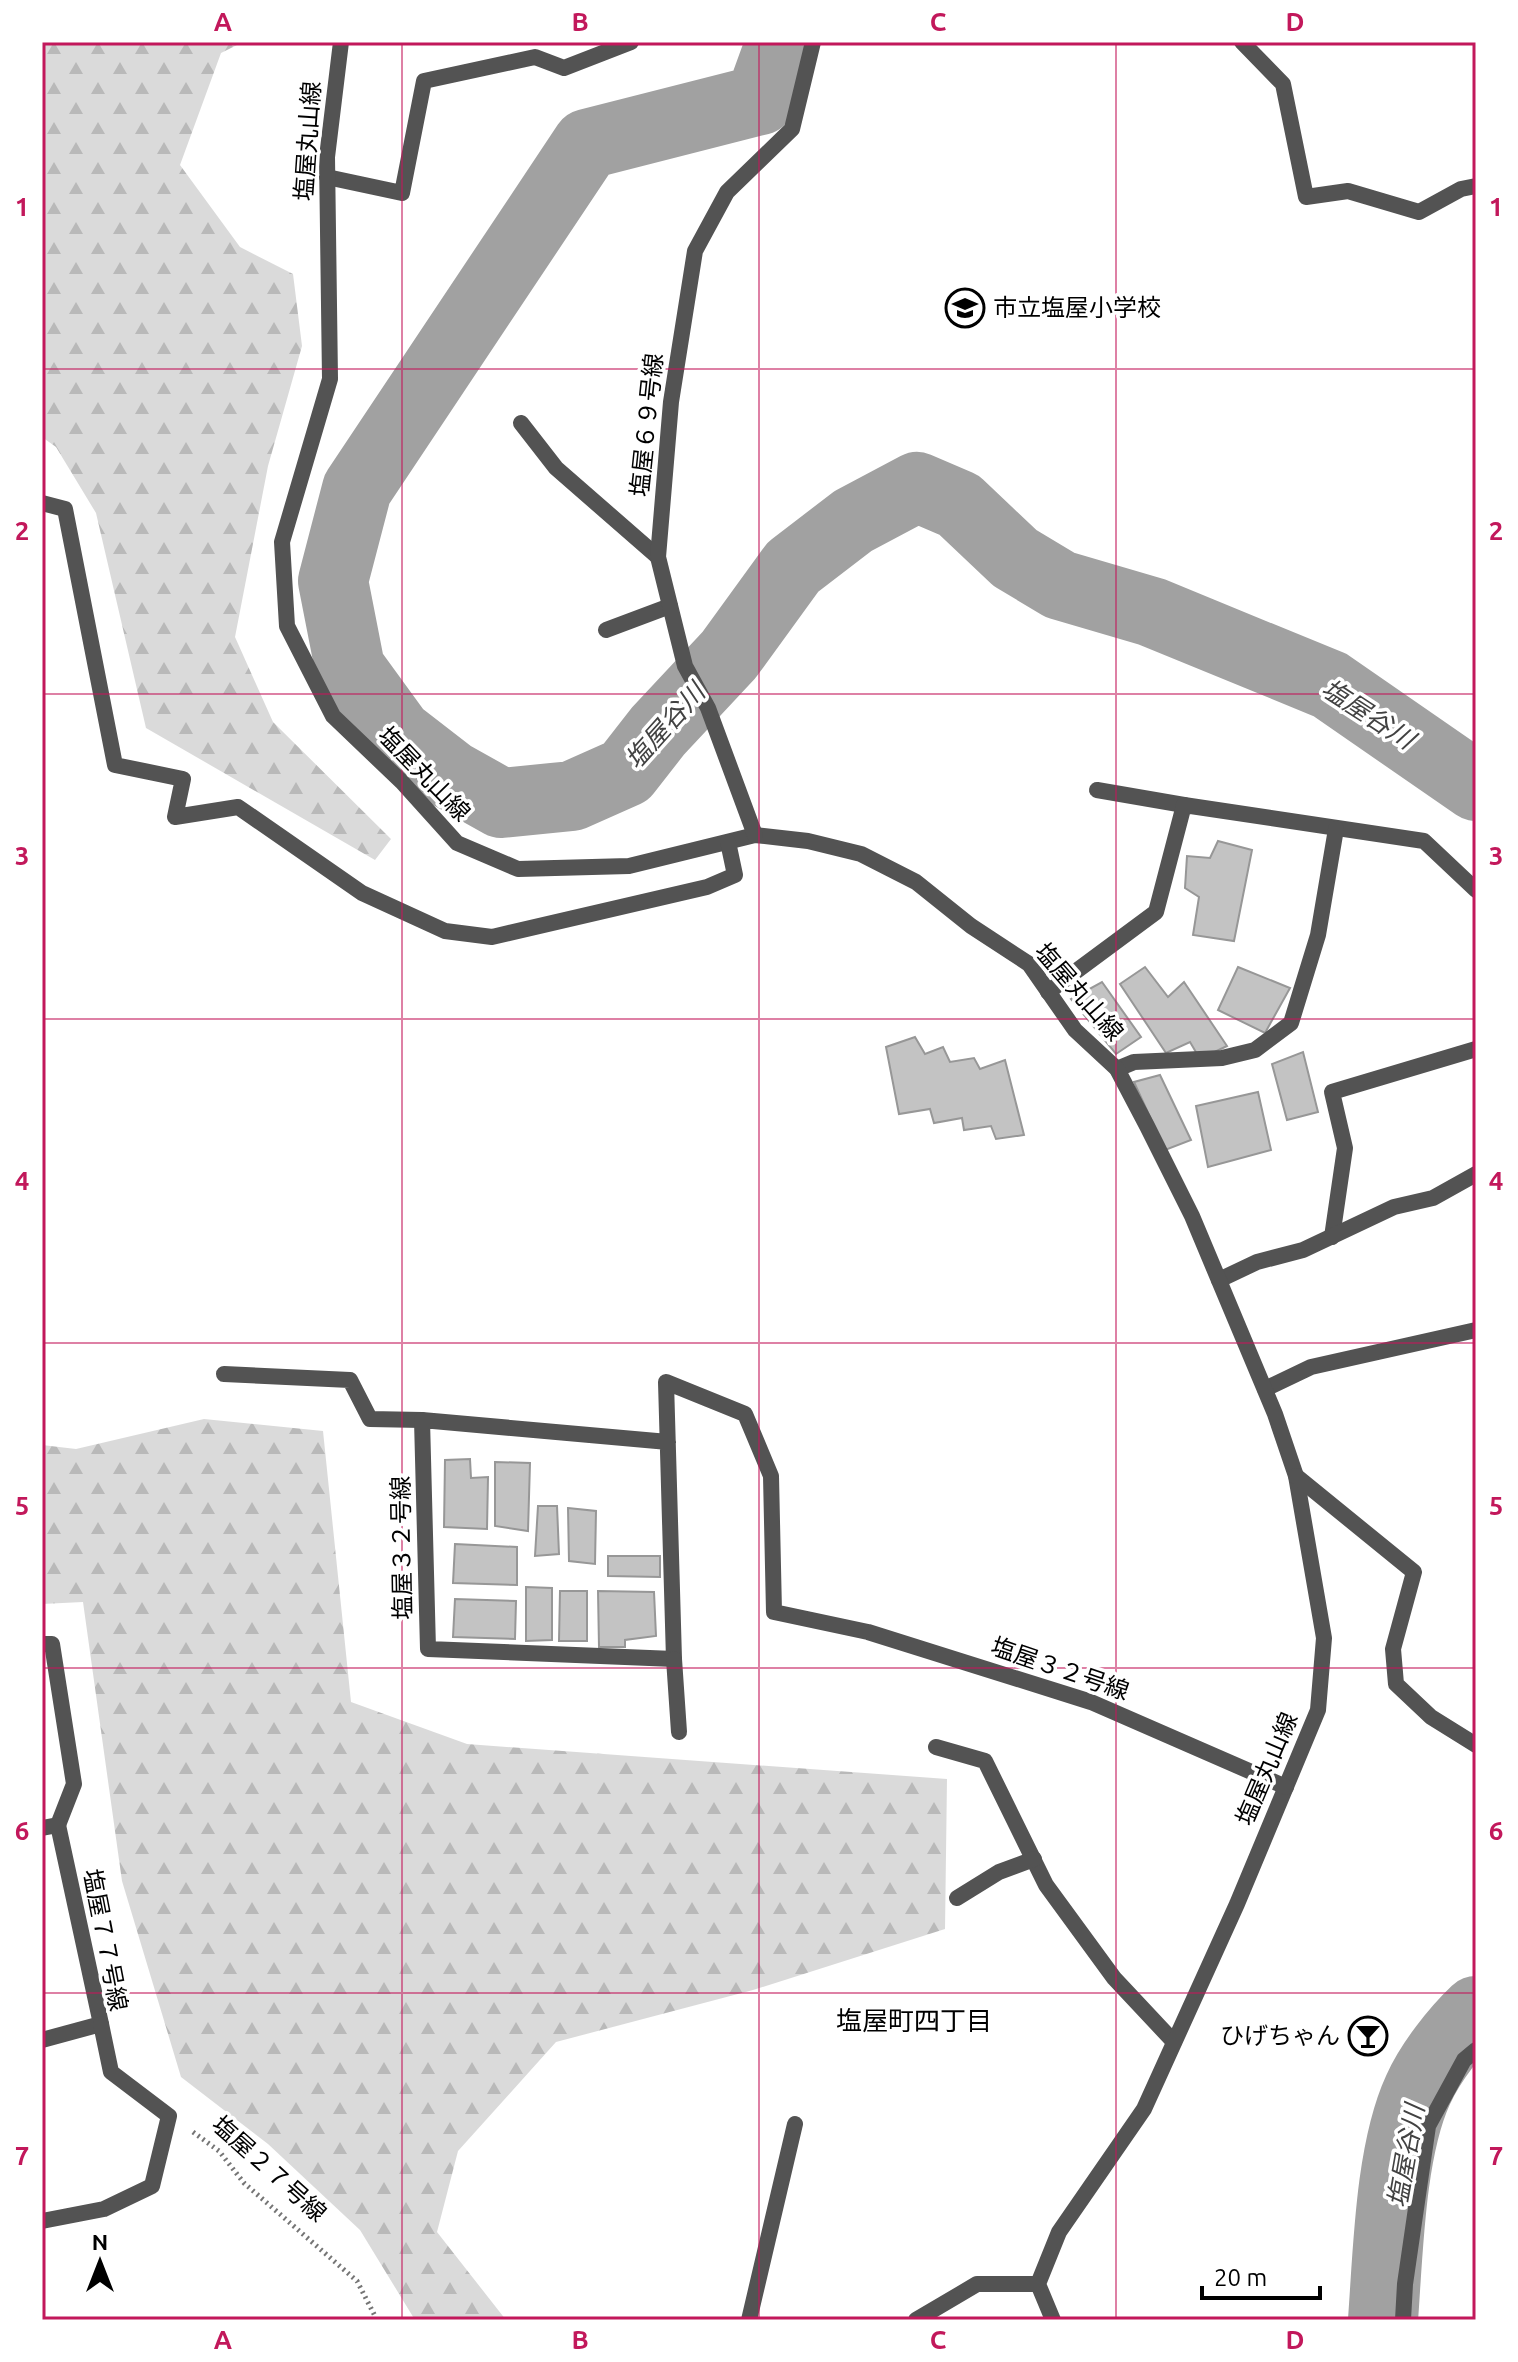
<svg xmlns="http://www.w3.org/2000/svg" width="1518" height="2362" viewBox="0 0 1518 2362" font-family="Ubuntu,'Noto Sans JP',sans-serif">
<defs>
<pattern id="forest-firs" width="22" height="20" patternUnits="userSpaceOnUse" patternTransform="scale(2)"><rect width="22" height="20" fill="#dadada"/><path d="M5 1l3.5 6h-7zM16 11l3.5 6h-7z" fill="#b9b9b9"/></pattern>
</defs>
<rect width="100%" height="100%" fill="#fff"/>
<!-- forest -->
<g fill="url(#forest-firs)">
<polygon points="42,42 243,42 221,53 180,165 240,247 293,274 302,346 268,466 235,637 273,722 391,839 375,860 146,728 96,513 56,447 42,437"/>
<polygon points="204,1419 323,1431 351,1702 467,1744 947,1779 945,1929 753,1990 556,2042 458,2151 437,2232 506,2320 415,2320 360,2230 268,2144 181,2077 122,1881 83,1602 42,1604 42,1445 76,1449"/>
</g>
<g fill="none" stroke-linecap="round" stroke-linejoin="round">
<!-- river -->
<g stroke="#a1a1a1" stroke-width="70">
<polyline points="781,42 760,100 587,144 357,489 333,581 350,668 398,734 451,775 501,803 572,796 626,772 658,731 729,655 793,567 853,521 917,487 959,505 1015,558 1060,585 1152,612 1330,685 1476,786"/>
<path d="M1383 2320C1388 2253 1390 2151 1418 2090 1430 2063 1455 2031 1476 2011"/>
</g>
</g>
<!-- building -->
<g fill="#c3c3c3" stroke="#979797" stroke-width="2">
<polygon points="1218,841 1252,850 1234,941 1193,935 1199,897 1185,888 1187,856 1210,858"/>
<polygon points="1145,967 1168,997 1184,982 1227,1046 1200,1059 1190,1042 1166,1053 1120,984"/>
<polygon points="1238,967 1290,988 1265,1033 1218,1010"/>
<polygon points="1102,982 1141,1037 1116,1054 1071,999"/>
<polygon points="915,1037 925,1054 943,1047 950,1062 974,1058 980,1069 1005,1060 1024,1135 996,1139 991,1126 964,1130 962,1118 934,1123 930,1109 899,1114 886,1047"/>
<polygon points="1303,1052 1318,1112 1287,1120 1272,1064"/>
<polygon points="1160,1075 1191,1140 1165,1150 1134,1082"/>
<polygon points="1258,1092 1271,1150 1208,1167 1196,1106"/>
<polygon points="470,1459 471,1478 488,1477 487,1529 444,1527 445,1460"/>
<polygon points="495,1462 530,1463 528,1531 495,1526"/>
<polygon points="538,1506 557,1506 559,1554 535,1556"/>
<polygon points="568,1508 596,1511 595,1564 569,1561"/>
<polygon points="455,1544 517,1547 517,1585 453,1583"/>
<polygon points="608,1556 660,1556 660,1577 608,1576"/>
<polygon points="526,1587 552,1588 552,1640 526,1641"/>
<polygon points="560,1591 587,1591 587,1641 559,1641"/>
<polygon points="598,1591 654,1592 656,1636 625,1640 625,1647 599,1647"/>
<polygon points="455,1599 516,1601 515,1639 453,1637"/>
</g>
<g fill="none" stroke-linecap="round" stroke-linejoin="round">
<!-- path -->
<polyline stroke="#757575" stroke-width="5" stroke-dasharray="2 4" stroke-linecap="butt" points="193,2132 219,2151 244,2183 357,2281 377,2320"/>
<!-- lane -->
<g stroke="#535353" stroke-width="16">
<polyline points="1242,42 1283,84 1306,197 1348,191 1419,212 1461,189 1476,186"/>
<polyline points="327,177 402,193 424,81 535,57 564,68 631,42"/>
<polyline points="521,423 556,468 658,557"/>
<polyline points="606,630 670,606"/>
<polyline points="1097,790 1184,805"/>
<polyline points="1048,992 1156,912 1184,805 1424,841 1476,890"/>
<polyline points="1117,1069 1134,1062 1222,1058 1255,1050 1291,1023 1318,935 1336,829"/>
<polyline points="1332,1237 1345,1148 1332,1092 1476,1049"/>
<polyline points="1219,1280 1257,1262 1303,1250 1394,1207 1433,1198 1476,1174"/>
<polyline points="1265,1389 1311,1367 1476,1330"/>
<polyline points="936,1747 985,1761 1046,1885 1114,1978 1174,2042"/>
<polyline points="957,1898 999,1872 1034,1859"/>
</g>
<!-- street -->
<g stroke="#535353" stroke-width="16">
<polyline points="341,42 327,157 330,379 282,542 287,626 333,716 402,782 457,843 518,869 629,866 755,835 808,841 861,854 916,882 971,926 1029,964 1075,1030 1117,1069 1147,1126 1192,1216 1275,1414 1296,1476 1324,1638 1318,1710 1237,1904 1144,2109 1059,2232 1038,2284 1053,2320"/>
<polyline points="42,503 65,509 115,765 183,779 175,817 238,807 362,893 445,931 492,937 707,887 735,875 728,842"/>
<polyline points="755,835 708,708 685,666 658,557 671,402 695,251 727,192 792,129 813,42"/>
<polyline points="224,1374 350,1380 370,1419 422,1420"/>
<polyline points="668,1442 422,1420 428,1649 674,1659 666,1382 745,1414 771,1476 774,1612 868,1632 1091,1702 1286,1787"/>
<polyline points="1296,1476 1414,1572 1393,1649 1396,1684 1431,1717 1476,1745"/>
<polyline points="42,1644 52,1644 74,1784 58,1825"/>
<polyline points="674,1659 679,1732"/>
<polyline points="42,1828 58,1825 101,2024 42,2040"/>
<polyline points="42,2221 104,2209 152,2186 169,2116 111,2072 101,2024"/>
<polyline points="749,2320 795,2124"/>
<polyline points="916,2320 977,2284 1038,2284"/>
<polyline points="1403,2320 1405,2284 1428,2126 1464,2060 1476,2050"/>
</g>
</g>
<!-- grid -->
<path fill="none" stroke="#c2185b" stroke-width="2" stroke-opacity="0.55" d="M402 42V2320M759 42V2320M1116 42V2320M42 369H1476M42 694H1476M42 1019H1476M42 1343H1476M42 1668H1476M42 1993H1476"/>
<!-- icons -->
<defs>
<symbol id="school-ring" viewBox="-11 -11 22 22"><circle r="9.5" fill="#fff" stroke="#000" stroke-width="1.5"/><path d="M0-5L7-2L0 1L-7-2ZM-4 1L0 2.5L4 1V4Q0 6-4 4Z" fill="#000"/></symbol>
<symbol id="bar-ring" viewBox="-11 -11 22 22"><circle r="9.5" fill="#fff" stroke="#000" stroke-width="1.5"/><path d="M-6-5H6L.8 .8V4.5H3.5V6h-7V4.5H-.8V.8Z" fill="#000"/></symbol>
</defs>
<g fill-rule="evenodd">
<use href="#school-ring" x="943" y="286" width="44" height="44"/>
<use href="#bar-ring" x="1346" y="2014" width="44" height="44"/>
</g>
<g text-anchor="middle" stroke-width="7" stroke-linejoin="round" paint-order="stroke">
<!-- street labels -->
<g font-size="24" fill="#000" stroke="#fff">
<text transform="translate(308 141) rotate(-86)" y="8">塩屋丸山線</text>
<text transform="translate(647 425) rotate(-84)" y="8">塩屋６９号線</text>
<text transform="translate(424 774) rotate(46)" y="8">塩屋丸山線</text>
<text transform="translate(1079 992) rotate(49)" y="8">塩屋丸山線</text>
<text transform="translate(402 1548) rotate(-91)" y="8">塩屋３２号線</text>
<text transform="translate(1060 1669) rotate(19)" y="8">塩屋３２号線</text>
<text transform="translate(1267 1769) rotate(-67)" y="8">塩屋丸山線</text>
<text transform="translate(105 1940) rotate(79)" y="8">塩屋７７号線</text>
<text transform="translate(269 2169) rotate(42)" y="8">塩屋２７号線</text>
</g>
<!-- poi labels -->
<g font-size="24" fill="#000" stroke="#fff" text-anchor="start">
<text x="993" y="316">市立塩屋小学校</text>
<text x="1340" y="2044" text-anchor="end">ひげちゃん</text>
</g>
<!-- water labels -->
<g font-size="26" font-style="italic" fill="#424242" stroke="#fff">
<text transform="translate(1368 714) rotate(33)" y="9">塩屋谷川</text>
<text transform="translate(665 726) rotate(-48)" y="9">塩屋谷川</text>
<text transform="translate(1406 2156) rotate(-80)" y="9">塩屋谷川</text>
</g>
<!-- neighbourhood labels -->
<g font-size="26" fill="#000" stroke="#fff">
<text x="914" y="2030">塩屋町四丁目</text>
</g>
</g>
<!-- border -->
<rect width="1518" height="2362" fill="none" stroke="#ffffff" stroke-width="88"/>
<!-- north arrow -->
<g transform="translate(100 2262)" stroke="#ffffff" stroke-width="6" paint-order="stroke">
<path d="M0-6L14 30L0 20L-14 30Z" fill="#000000"/>
<text y="-12" font-size="22" font-weight="bold" text-anchor="middle" fill="#000000">N</text>
</g>
<!-- scale -->
<path d="M1202 2286v12h118v-12" fill="none" stroke="#000000" stroke-width="4"/>
<text x="1214" y="2286" font-size="24" fill="#000000" stroke="#ffffff" stroke-width="6" paint-order="stroke">20 m</text>
<rect x="44" y="44" width="1430" height="2274" fill="none" stroke="#c2185b" stroke-width="3"/>
<g font-size="26" text-anchor="middle" font-weight="bold" fill="#c2185b">
<text x="223" y="31">A</text>
<text x="580" y="31">B</text>
<text x="938" y="31">C</text>
<text x="1295" y="31">D</text>
<text x="22" y="216">1</text>
<text x="1496" y="216">1</text>
<text x="22" y="540">2</text>
<text x="1496" y="540">2</text>
<text x="22" y="865">3</text>
<text x="1496" y="865">3</text>
<text x="22" y="1190">4</text>
<text x="1496" y="1190">4</text>
<text x="22" y="1515">5</text>
<text x="1496" y="1515">5</text>
<text x="22" y="1840">6</text>
<text x="1496" y="1840">6</text>
<text x="22" y="2165">7</text>
<text x="1496" y="2165">7</text>
<text x="223" y="2349">A</text>
<text x="580" y="2349">B</text>
<text x="938" y="2349">C</text>
<text x="1295" y="2349">D</text>
</g>
</svg>
